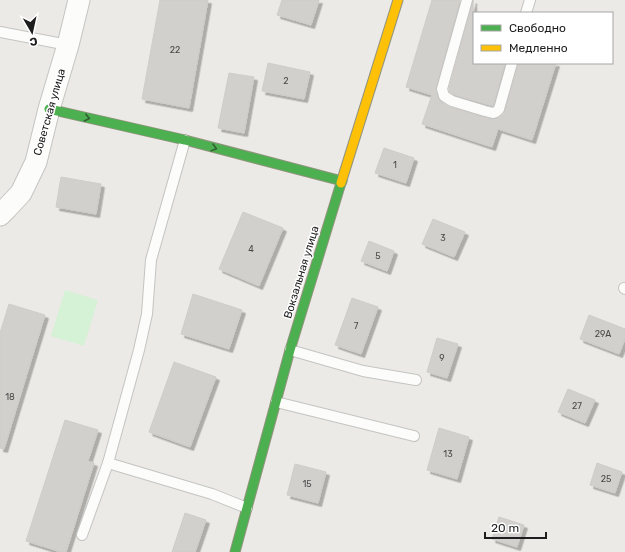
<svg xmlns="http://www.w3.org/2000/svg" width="625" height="552" viewBox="0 0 625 552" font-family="Rubik,sans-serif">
<defs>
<filter id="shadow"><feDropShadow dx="3.5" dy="3.5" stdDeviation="0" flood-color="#0004"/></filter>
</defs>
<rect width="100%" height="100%" fill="#eceae6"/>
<!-- park -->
<polygon fill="#d5f1d6" points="65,290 98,300 84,346 51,336"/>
<!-- building -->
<g fill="#d2d0cd" stroke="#cfccc8" filter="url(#shadow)">
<polygon points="160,0 208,0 189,108 142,99"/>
<polygon points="282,0 319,0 311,25 277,15"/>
<polygon points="432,0 460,0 436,88 438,98 441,102 449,107 491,119 498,118 504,114 505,111 518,63 556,63 532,140 498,129 492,147 422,124 432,95 406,87"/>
<polygon points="473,0 474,63 505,63 493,106 455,95 450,92 449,89"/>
<polygon points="268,63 310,72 304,99 262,91"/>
<polygon points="229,73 254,77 244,133 218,128"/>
<polygon points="384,148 414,158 406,183 375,173"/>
<polygon points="61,177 101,184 96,214 56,207"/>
<polygon points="243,212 283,228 259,286 219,269"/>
<polygon points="433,219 465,232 454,257 422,244"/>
<polygon points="369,241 394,251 387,271 361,261"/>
<polygon points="193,294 242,310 229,349 181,334"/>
<polygon points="352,298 378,307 361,354 335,345"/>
<polygon points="9,304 45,315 4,449 0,448 0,333"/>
<polygon points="589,315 625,329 625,339 619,354 580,339"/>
<polygon points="437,338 458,344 447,378 427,372"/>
<polygon points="174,362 216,377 190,447 149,432"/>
<polygon points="568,389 595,400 585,423 558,412"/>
<polygon points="65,420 98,430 88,461 94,463 66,552 61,552 26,541"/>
<polygon points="439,428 469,437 457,479 427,470"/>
<polygon points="597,463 622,472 615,493 590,485"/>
<polygon points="295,464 326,472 318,503 287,495"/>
<polygon points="185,513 206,520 195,552 172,552"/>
<polygon points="499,517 524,525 517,547 492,539"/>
</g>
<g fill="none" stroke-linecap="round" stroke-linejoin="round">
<defs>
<g id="lane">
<polyline points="467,0 442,89 444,96 452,101 485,111 493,113 496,112 499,109 512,63"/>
<polyline points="526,13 530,0"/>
<polyline points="0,32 68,45"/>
<polyline points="624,288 625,289"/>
<polyline points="290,350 363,371 416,380"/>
<polyline points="276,402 414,436"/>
<polyline points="108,463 139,350 147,314 151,260 185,140"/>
<polyline points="82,535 108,463 212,494 247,508"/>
</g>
<polyline id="street" points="0,215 7,208 21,193 36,162 49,109 68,45 79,0"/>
<g id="fast">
<polyline points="49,109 185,140 342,181"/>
<polyline points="235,552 290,350 341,183"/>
</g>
<polyline id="slow" points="341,183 398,0"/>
</defs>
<!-- lane casing -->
<use href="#lane" stroke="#c4c4c2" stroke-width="12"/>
<!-- street casing -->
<use href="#street" stroke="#c4c4c2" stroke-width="23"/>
<!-- fast casing -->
<use href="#fast" stroke="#92947f" stroke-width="11"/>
<!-- slow casing -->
<use href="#slow" stroke="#92947f" stroke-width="11"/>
<!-- lane -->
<use href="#lane" stroke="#fcfcfb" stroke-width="10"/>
<!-- street -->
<use href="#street" stroke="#fcfcfb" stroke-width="21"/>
<!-- fast -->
<use href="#fast" stroke="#4caf50" stroke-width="9"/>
<!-- slow -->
<use href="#slow" stroke="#ffc107" stroke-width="9"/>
</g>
<!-- one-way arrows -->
<defs><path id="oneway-chevron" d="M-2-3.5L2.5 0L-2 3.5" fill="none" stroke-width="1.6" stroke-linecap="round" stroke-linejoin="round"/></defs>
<g stroke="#325f34">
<use href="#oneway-chevron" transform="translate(87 118) rotate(13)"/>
<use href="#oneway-chevron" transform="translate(214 148) rotate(15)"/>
</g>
<g text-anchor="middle" stroke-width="3" stroke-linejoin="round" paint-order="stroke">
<!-- number labels -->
<g font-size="9" fill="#4a4a49">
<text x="175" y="53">22</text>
<text x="286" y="84">2</text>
<text x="395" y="168">1</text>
<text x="443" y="241">3</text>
<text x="251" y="252">4</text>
<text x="378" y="259">5</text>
<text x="356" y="329">7</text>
<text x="603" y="337">29А</text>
<text x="442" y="361">9</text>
<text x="10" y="400">18</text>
<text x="577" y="409">27</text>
<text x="448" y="457">13</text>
<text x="606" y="482">25</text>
<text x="307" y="487">15</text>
</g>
<!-- street labels -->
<g font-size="11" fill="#1d1d1d" stroke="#fff">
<text transform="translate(49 112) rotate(-74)" y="4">Советская улица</text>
<text transform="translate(301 272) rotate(-73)" y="4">Вокзальная улица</text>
</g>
</g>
<!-- legend -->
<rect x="473" y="12" width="140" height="52" fill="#ffffff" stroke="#a5a5a5"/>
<rect x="481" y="25" width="20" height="6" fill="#4caf50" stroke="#a5a5a5"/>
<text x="509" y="32" font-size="12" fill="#1d1d1d">Свободно</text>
<rect x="481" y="45" width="20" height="6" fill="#ffc107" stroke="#a5a5a5"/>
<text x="509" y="52" font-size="12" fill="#1d1d1d">Медленно</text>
<!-- north arrow -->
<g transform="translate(32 32) rotate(171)" stroke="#ffffff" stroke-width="3" paint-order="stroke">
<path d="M0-3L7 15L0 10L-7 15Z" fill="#1d1d1d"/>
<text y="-6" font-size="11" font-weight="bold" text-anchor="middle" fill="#1d1d1d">С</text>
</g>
<!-- scale -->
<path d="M485 532v6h61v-6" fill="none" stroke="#1d1d1d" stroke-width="2"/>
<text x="491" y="532" font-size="12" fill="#1d1d1d" stroke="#ffffff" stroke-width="3" paint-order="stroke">20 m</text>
</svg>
